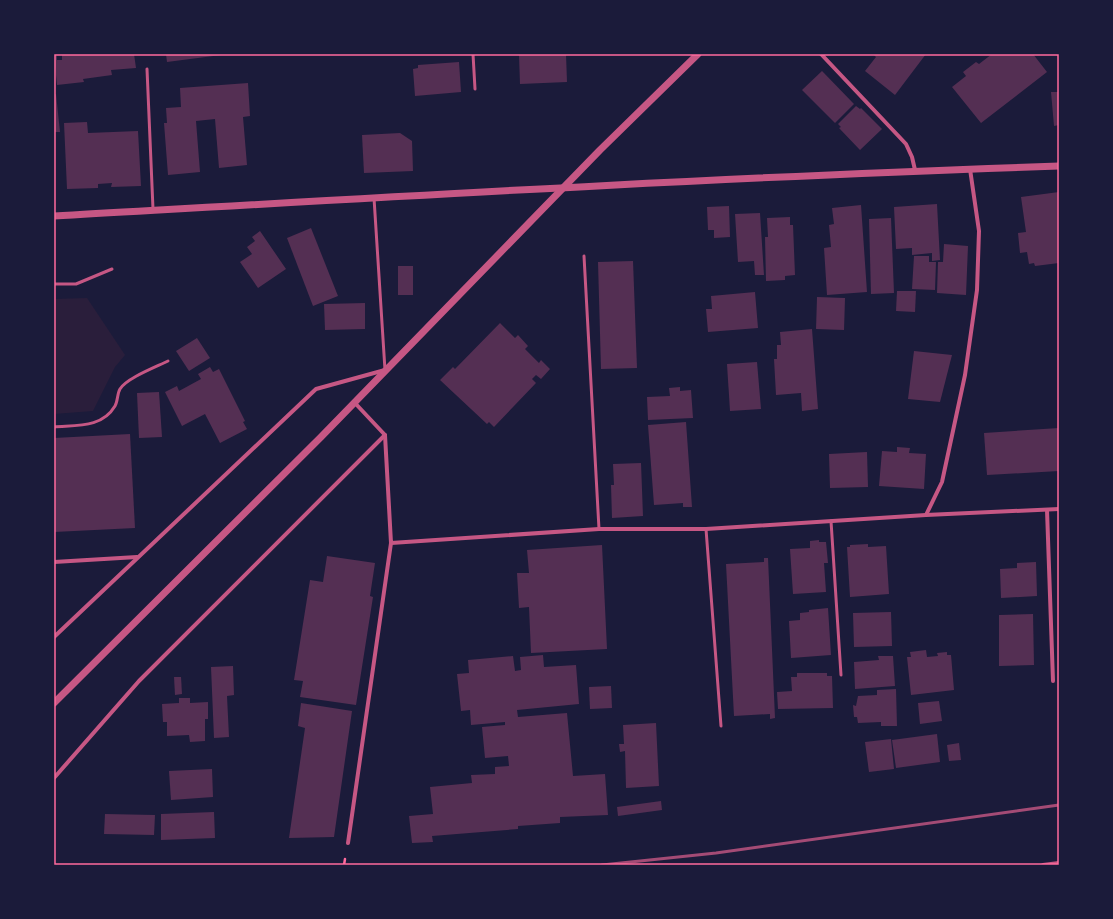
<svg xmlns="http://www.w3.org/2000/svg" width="1113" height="919" viewBox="0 0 1113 919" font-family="'IBM Plex Sans',sans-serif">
<rect width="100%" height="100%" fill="#1b1b3a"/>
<!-- green -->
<polygon fill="#2a1e3b" points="87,298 125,355 115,367 93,411 54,414 54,299"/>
<!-- building -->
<g fill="#542f53">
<polygon points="62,54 134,54 136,68 111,70 112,75 83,79 84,82 57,85 54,56 57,56 57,60 62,60"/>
<polygon points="166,54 221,54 221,55 167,62"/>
<polygon points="519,54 566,54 567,82 520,84"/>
<polygon points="873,54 926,54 895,95 865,71 876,57"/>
<polygon points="992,54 1033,54 1047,72 981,123 952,87 966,76 963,72 976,62 979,64"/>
<polygon points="459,62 461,92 415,96 413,69 418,68 418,65"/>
<polygon points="822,71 854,104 835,123 802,90"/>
<polygon points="248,83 250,116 243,117 247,165 219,168 215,119 196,121 200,172 168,175 164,123 167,123 166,108 181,107 180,88"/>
<polygon points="1051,92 1059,92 1059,125 1054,126"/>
<polygon points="56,94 60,132 54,132 54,95"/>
<polygon points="856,106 860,109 861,108 882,129 860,150 839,128 841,127 838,124"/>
<polygon points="87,122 88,133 138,131 141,186 111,187 112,183 98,184 98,188 67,189 64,123"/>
<polygon points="400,133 412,141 413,171 364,173 362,135"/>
<polygon points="1059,192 1059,263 1035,266 1034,263 1029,264 1027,252 1020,253 1018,233 1026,232 1021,197"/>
<polygon points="937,204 940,260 932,261 932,253 912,255 912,248 896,249 894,207"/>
<polygon points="861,205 867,292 827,295 824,248 831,247 829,225 834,224 832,208"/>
<polygon points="729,206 730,237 714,238 714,230 708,230 707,207"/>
<polygon points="760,213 764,275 755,275 754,261 738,262 735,214"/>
<polygon points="790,217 790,225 793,225 795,275 785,276 785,280 766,281 765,237 768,237 767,218"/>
<polygon points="891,218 894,293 871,294 869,219"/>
<polygon points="311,228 338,296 313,306 287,238"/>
<polygon points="260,231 286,269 258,288 240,262 252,254 247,247 255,241 252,237"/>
<polygon points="944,244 968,246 966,295 937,293 938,262 943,262"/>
<polygon points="914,256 929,256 929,262 936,262 935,290 912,289"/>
<polygon points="633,261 637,368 601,369 598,262"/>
<rect x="398" y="266" width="15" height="29"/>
<polygon points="897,291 916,291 915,312 896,311"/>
<polygon points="755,292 758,328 708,332 706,309 712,309 711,296"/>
<polygon points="817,297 845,298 844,330 816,329"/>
<polygon points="365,303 365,329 325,330 324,304"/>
<polygon points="500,323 515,338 518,335 528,346 525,349 539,363 541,360 550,369 541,379 536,375 532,379 536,383 494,427 489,422 487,424 440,380 453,367 455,369"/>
<polygon points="812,329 818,409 802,411 801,393 776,395 774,359 777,359 777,345 781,345 780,332"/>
<polygon points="197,338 210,358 189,371 176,351"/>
<polygon points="914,351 952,355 940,402 908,399"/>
<polygon points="757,362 761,409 730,411 727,364"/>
<polygon points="210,367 213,372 219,369 245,421 243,422 247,429 220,443 205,414 182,426 165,392 177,386 179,391 201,379 198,374"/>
<polygon points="680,387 680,391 691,390 693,418 648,420 647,397 670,396 669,388"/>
<polygon points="159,392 162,437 139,438 137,393"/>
<polygon points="686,422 692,507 683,507 683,503 654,505 648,425"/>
<polygon points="1059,428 1059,471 987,475 984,433"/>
<polygon points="130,434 135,528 54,532 54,438"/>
<polygon points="897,447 910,448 909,453 926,454 924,489 879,486 882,451 897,452"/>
<polygon points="867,452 868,487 830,488 829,454"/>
<polygon points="641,463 643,516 612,518 611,485 614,485 613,464"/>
<polygon points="819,540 819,542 826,542 828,563 824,563 826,592 793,594 790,549 810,548 810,541"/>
<polygon points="868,544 868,547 886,546 889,594 850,597 847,547 850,547 850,545"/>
<polygon points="602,545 607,649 531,653 529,607 519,608 517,573 529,573 527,550"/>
<polygon points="327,556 375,563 370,596 373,597 356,705 300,697 303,681 294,680 310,580 323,582"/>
<polygon points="764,558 768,558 775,718 770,719 770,714 734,716 726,564 764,562"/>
<polygon points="1036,562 1037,596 1001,598 1000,569 1017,568 1017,563"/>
<polygon points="828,608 831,655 791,658 789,621 800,620 800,613 809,612 809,610"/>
<polygon points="891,612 892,646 854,647 853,613"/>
<polygon points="1033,614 1034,665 999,666 999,615"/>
<polygon points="926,650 927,657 938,656 937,653 947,652 947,655 951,655 954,690 911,695 907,657 911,657 910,652"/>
<polygon points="543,655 544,667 576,665 579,704 517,710 518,717 567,713 573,776 605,774 608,815 560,817 560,823 518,826 518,829 432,836 433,842 412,843 409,816 433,814 430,787 472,783 471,775 495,774 495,767 509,766 508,756 485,758 482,727 505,725 505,722 471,725 470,710 461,711 457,674 469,673 468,660 513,656 515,671 521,670 520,657"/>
<polygon points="878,656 893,656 895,686 855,689 854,662 879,660"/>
<polygon points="233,666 234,695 227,696 229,737 214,738 211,667"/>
<polygon points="797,673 827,673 827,676 832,676 833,708 778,709 777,692 792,691 791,677 797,677"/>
<polygon points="174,677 181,677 182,694 175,695"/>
<polygon points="611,686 612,708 590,709 589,687"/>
<polygon points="896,689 897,726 881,726 881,722 858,723 857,717 854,717 853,705 856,706 858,696 877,695 877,690"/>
<polygon points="179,698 190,698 190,703 208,702 208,719 205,719 205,741 190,742 189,735 167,736 167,722 163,722 162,704 179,703"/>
<polygon points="939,701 942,721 920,724 918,703"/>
<polygon points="301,703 352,711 334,837 289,838 305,728 298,726"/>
<polygon points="656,723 659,786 626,788 625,751 620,752 619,744 624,744 623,725"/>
<polygon points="937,734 940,762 896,768 892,740"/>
<polygon points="891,739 894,769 869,772 865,742"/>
<polygon points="959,743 961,760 949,761 947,745"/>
<polygon points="212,769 213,797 171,800 169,771"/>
<polygon points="661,801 662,810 618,816 617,807"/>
<polygon points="214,812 215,838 161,840 161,814"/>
<polygon points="105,814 155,815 154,835 104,834"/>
</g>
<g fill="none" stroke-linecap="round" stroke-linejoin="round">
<!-- path -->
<polyline stroke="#ff6b9d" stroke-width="2.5" points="344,865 345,859"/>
<!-- service -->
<g stroke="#c65784" stroke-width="3">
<polyline points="473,54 475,89"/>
<polyline points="147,69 153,209"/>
<polyline points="374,198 385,370"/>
<polyline points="584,256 599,529"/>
<polyline points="54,284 76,284 112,269"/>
<path d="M54 427C77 425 102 428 115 406 118 401 117 394 120 389 127 378 156 367 168 361"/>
<polyline points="831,521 841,675"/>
<polyline points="706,529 721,726"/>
</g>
<!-- minor -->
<g stroke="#c65784" stroke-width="4">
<polyline points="821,54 906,144 912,157 915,170"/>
<polyline points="354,402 385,435 391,543 599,529 706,529 926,515 1059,509"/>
<polyline points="1047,510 1053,681"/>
<polyline points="926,515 942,482 965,375 977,290 979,231 970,169"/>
<polyline points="54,562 137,557"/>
<polyline points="54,637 316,389 385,370"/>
<polyline points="54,778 139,681 385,435"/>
<polyline points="348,843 391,543"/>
<polyline points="1043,865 1059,863"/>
</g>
<!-- tertiary -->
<g stroke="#c65784" stroke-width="7">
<path d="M54 216C389 197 724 177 1059 166"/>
<polyline points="54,703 321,437 600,150 698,54"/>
</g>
<!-- rail -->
<polyline stroke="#a44b75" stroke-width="3" points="602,865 716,853 1059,805"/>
</g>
<!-- border -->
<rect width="1113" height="919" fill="none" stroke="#1b1b3a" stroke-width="110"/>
<rect x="55" y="55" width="1003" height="809" fill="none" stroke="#ff6b9d" stroke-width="1.5"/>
</svg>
